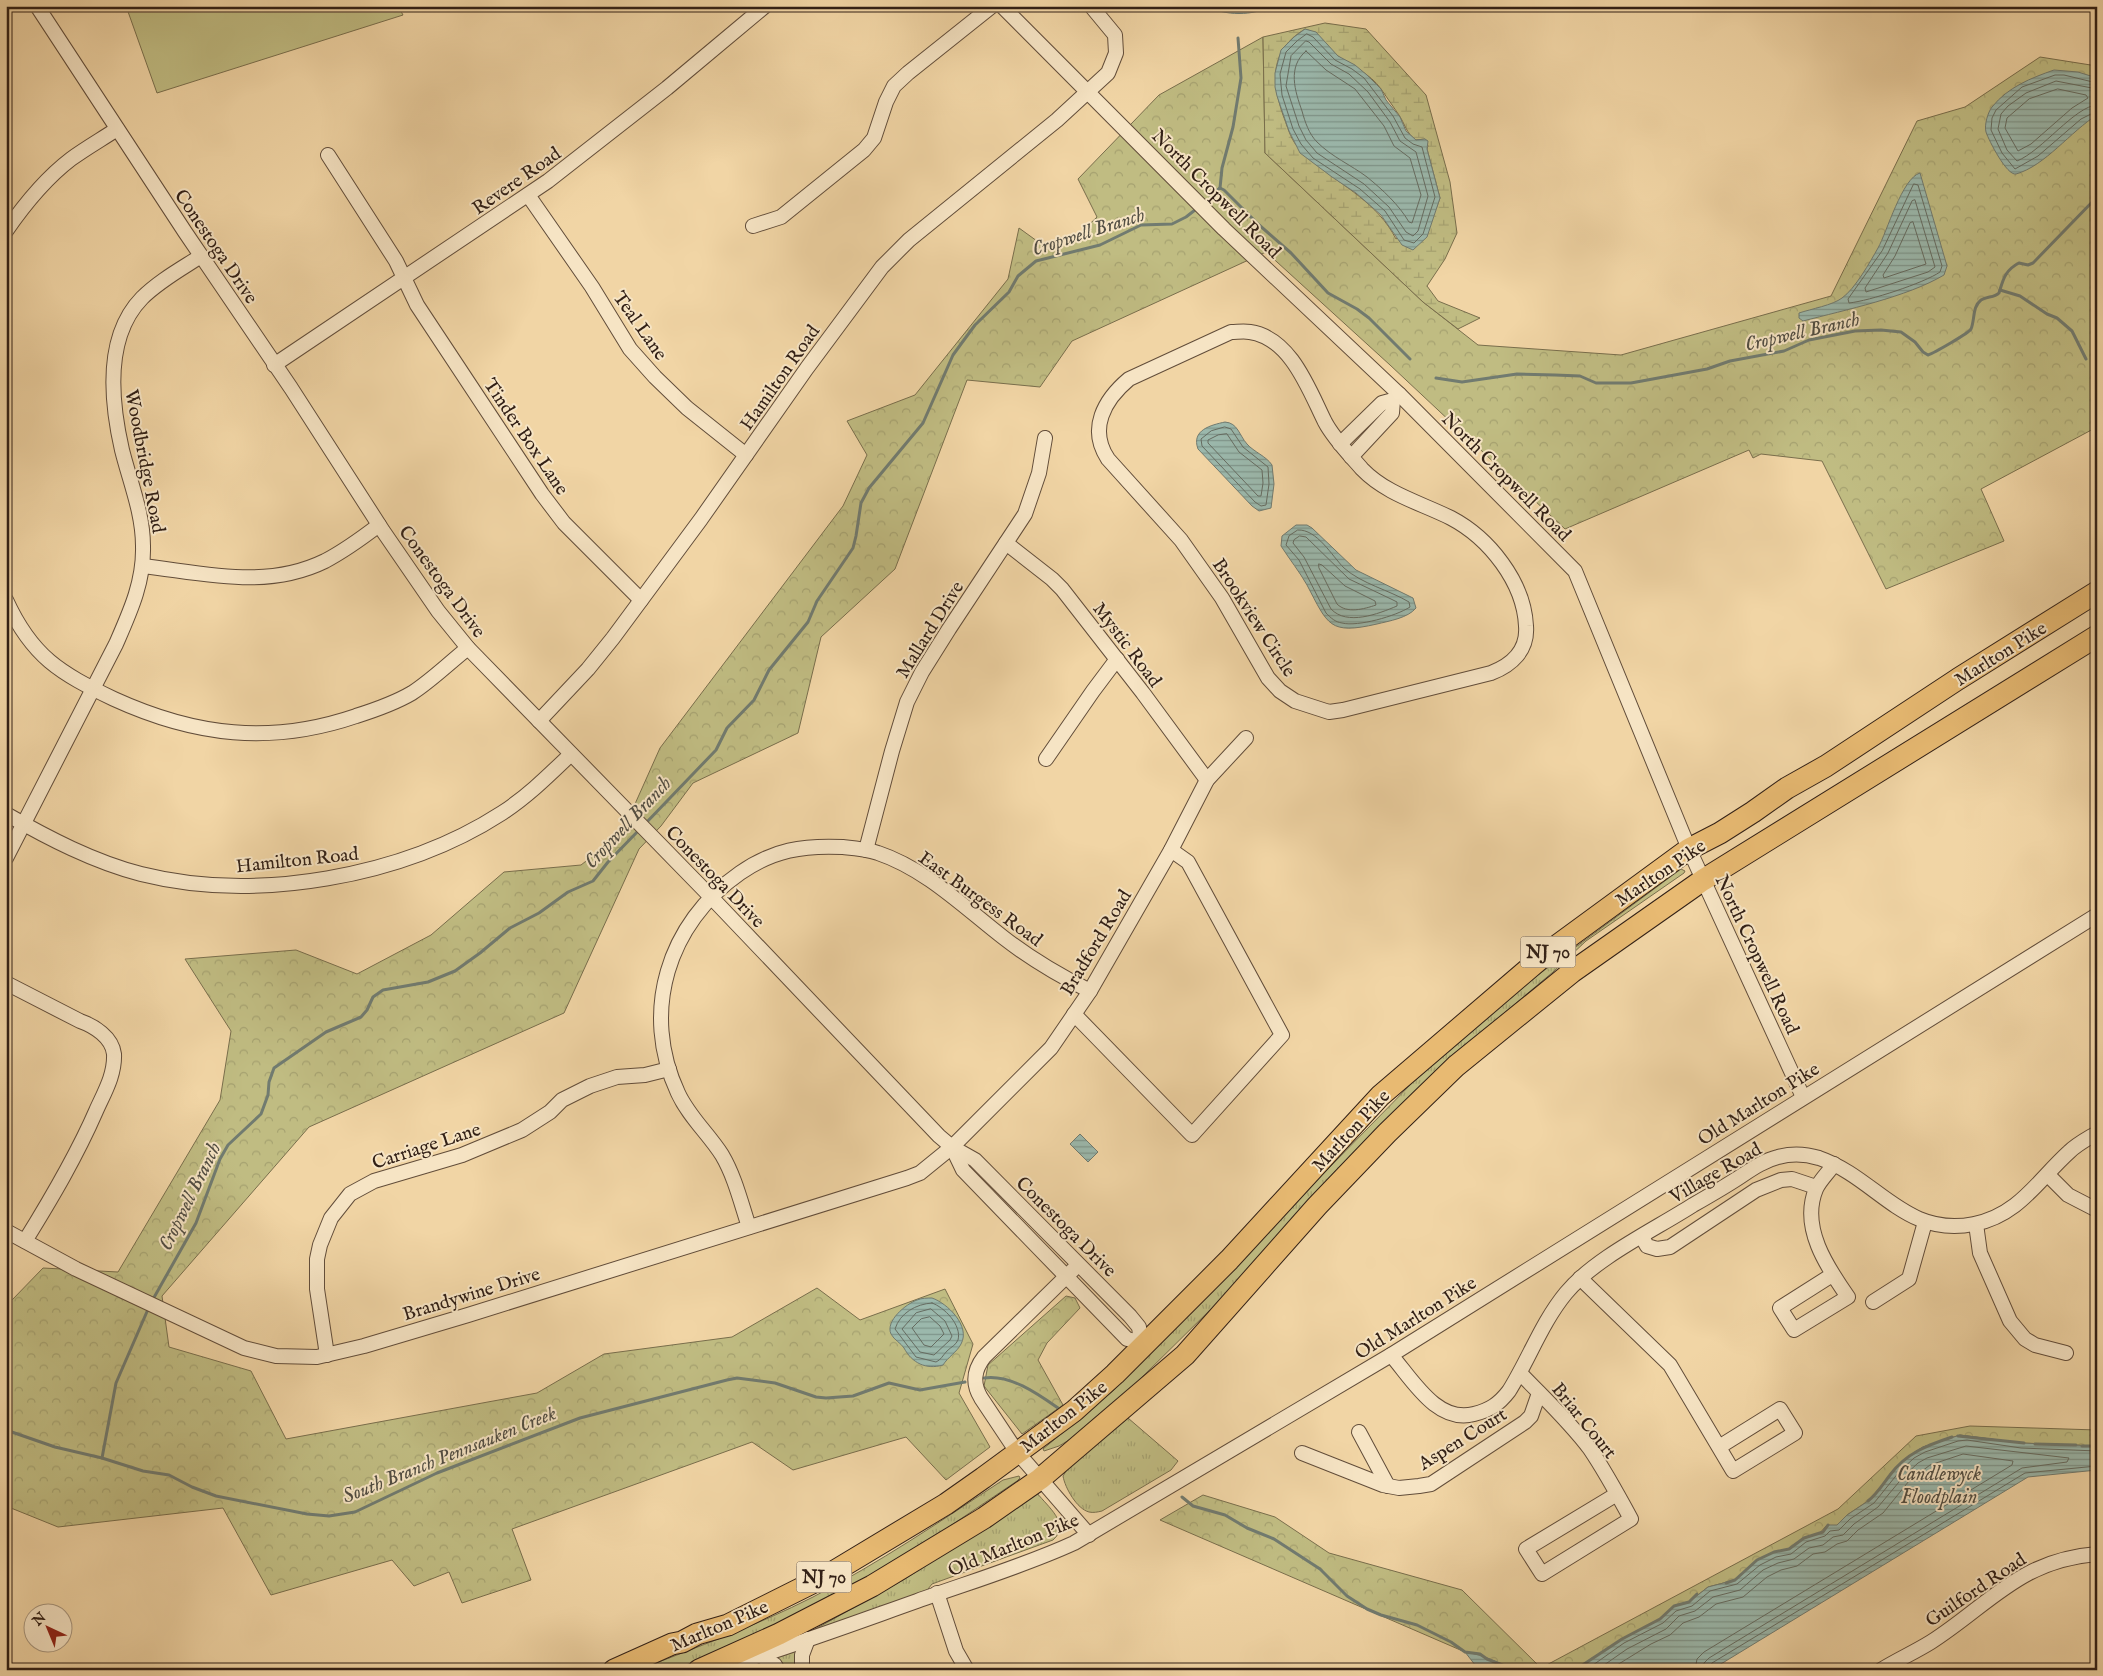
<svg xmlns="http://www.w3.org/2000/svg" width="2103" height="1676" viewBox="0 0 2103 1676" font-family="'IM FELL English',serif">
<defs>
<pattern id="grass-tufts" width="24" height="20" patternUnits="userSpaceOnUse" patternTransform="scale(1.25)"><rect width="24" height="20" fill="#c0bc82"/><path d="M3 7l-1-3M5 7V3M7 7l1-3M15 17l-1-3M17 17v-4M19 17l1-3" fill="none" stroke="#a5a170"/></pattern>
<pattern id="forest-crowns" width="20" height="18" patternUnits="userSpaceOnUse" patternTransform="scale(1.25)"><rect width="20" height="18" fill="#c0bc82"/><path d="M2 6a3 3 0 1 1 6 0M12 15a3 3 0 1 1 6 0" fill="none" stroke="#a5a170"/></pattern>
<pattern id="wetland-marsh" width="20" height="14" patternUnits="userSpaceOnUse" patternTransform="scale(1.25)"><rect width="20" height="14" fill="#c0bc82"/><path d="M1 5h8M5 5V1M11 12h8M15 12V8" fill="none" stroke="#a5a170"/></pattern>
<pattern id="water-rules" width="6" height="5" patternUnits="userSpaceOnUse" patternTransform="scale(1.25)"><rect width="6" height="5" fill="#9bb8ac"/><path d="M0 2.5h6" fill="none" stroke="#7f958b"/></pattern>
</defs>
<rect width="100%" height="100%" fill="#f1d5a5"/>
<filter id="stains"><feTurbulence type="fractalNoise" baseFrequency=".004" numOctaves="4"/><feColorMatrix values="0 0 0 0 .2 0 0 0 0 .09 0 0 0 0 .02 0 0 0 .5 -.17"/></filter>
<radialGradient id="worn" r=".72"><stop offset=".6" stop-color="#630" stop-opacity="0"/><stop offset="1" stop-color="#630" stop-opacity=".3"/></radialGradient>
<!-- grass -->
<g fill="url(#grass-tufts)" stroke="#796e4c">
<polygon points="1681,869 1685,871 1684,873 1586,941 1553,972 1459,1051 1367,1141 1215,1305 1134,1385 1074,1437 1059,1446 1044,1451 1043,1449 1114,1390 1198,1306 1273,1225 1414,1081 1515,992"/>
<path d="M1128 1418 1178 1461 1171 1470 1102 1511C1098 1512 1093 1513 1089 1512 1077 1509 1065 1488 1063 1476L1070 1465Z"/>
<path d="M1019 1476 1020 1478 1017 1481 922 1545 838 1594 751 1636 675 1670H638C697 1647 756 1626 813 1597 879 1563 941 1521 1003 1480Z"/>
<path d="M1037 1493C1048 1507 1071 1524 1053 1540L932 1584 924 1594 810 1632 905 1579Z"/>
<polygon points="808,1639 802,1670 778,1670 761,1656"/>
</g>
<!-- forest -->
<g fill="url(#forest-crowns)" stroke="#796e4c">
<polygon points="1263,37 1265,153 1423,302 1478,345 1621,355 1831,296 1917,121 1965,107 2040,57 2097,66 2097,225 2094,228 2097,260 2097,427 1981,489 2004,541 1886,589 1822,461 1761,454 1753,458 1749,450 1565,529 1390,365 1266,252 1072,341 1040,387 967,380 895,569 821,637 798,733 693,783 661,826 639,849 564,1013 309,1127 162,1296 169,1347 251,1371 286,1439 537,1393 604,1354 732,1337 817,1288 860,1320 945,1289 973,1344 959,1393 990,1447 946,1480 906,1437 793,1470 752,1442 512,1529 531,1580 462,1603 449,1572 414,1586 392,1560 271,1595 223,1508 58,1527 6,1506 6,1299 12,1300 43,1268 118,1272 220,1100 231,1031 185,959 296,950 357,974 431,935 504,872 581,865 622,833 660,748 843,506 867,455 847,421 915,395 1008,279 1019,228 1048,249 1075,238 1097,217 1078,179 1159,95"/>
<polygon points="1066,1296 1075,1298 1080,1308 1047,1343 1038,1360 1063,1405 1022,1434 984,1386 988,1365"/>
<polygon points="1970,1426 2097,1430 2097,1446 2021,1443 1960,1435 1923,1447 1912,1454 1896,1468 1871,1499 1847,1515 1837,1526 1826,1526 1819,1534 1804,1538 1789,1549 1774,1552 1754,1563 1735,1580 1708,1587 1689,1602 1674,1606 1660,1619 1622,1639 1575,1670 1515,1670 1487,1659 1480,1654 1465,1652 1160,1520 1203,1495 1275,1517 1329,1553 1462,1590 1541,1668 1838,1509 1916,1436"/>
</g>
<!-- wetland -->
<path fill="url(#wetland-marsh)" stroke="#796e4c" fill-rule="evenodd" d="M1325 23 1366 29 1426 95 1450 182 1457 233 1445 259 1427 286 1438 301 1480 318 1458 329 1423 302 1265 153 1263 37ZM1305 29C1324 35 1324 45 1338 56 1352 67 1370 73 1381 89 1387 98 1393 106 1399 115 1405 124 1406 133 1416 140L1425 139 1428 146 1427 149 1440 198 1436 209 1396 239C1377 202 1344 188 1314 162 1308 157 1301 152 1297 146 1290 138 1287 125 1283 115 1271 80 1270 50 1305 29Z"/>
<!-- park -->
<polygon fill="#c0bc82" stroke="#796e4c" points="126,6 398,6 403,15 157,93"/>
<!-- water -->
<g fill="url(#water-rules)" stroke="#717b70">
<path d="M1207 6H1271C1254 16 1224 16 1207 6Z"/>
<polygon points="1305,29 1316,32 1338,56 1355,65 1367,75 1381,89 1386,100 1400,117 1406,131 1416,140 1425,139 1428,141 1427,149 1440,198 1427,237 1413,250 1402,245 1381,215 1356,193 1332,177 1300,153 1289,131 1277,96 1275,87 1275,73 1281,50 1294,37"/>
<path d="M2054 70 2078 72 2097 78V115C2071 131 2045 166 2016 174 2007 176 1989 141 1986 132 1984 125 1988 112 1992 107 2008 87 2031 78 2054 70Z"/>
<path d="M1920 173 1947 266 1944 275C1907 297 1845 310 1803 321L1799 318V313C1811 309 1833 305 1842 298 1855 289 1870 262 1878 248 1887 232 1902 178 1920 173Z"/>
<path d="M1225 422C1238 423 1239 435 1247 444 1254 452 1266 456 1272 465L1274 484 1271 508 1259 511 1252 506 1198 449C1191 430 1211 425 1225 422Z"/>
<path d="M1296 525H1307L1312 528 1356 570 1413 598 1416 608C1408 618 1389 621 1377 624 1329 635 1328 625 1307 585 1299 571 1290 560 1281 546L1282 536Z"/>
<polygon points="1080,1134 1098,1152 1088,1162 1070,1144"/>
<path d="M932 1298C947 1303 971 1326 961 1344 957 1352 948 1357 943 1365 926 1370 912 1363 904 1348 901 1343 894 1340 891 1334 885 1321 906 1304 917 1300 922 1298 927 1298 932 1298Z"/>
<polygon points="1960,1435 2021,1443 2097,1446 2097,1470 2028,1477 1711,1670 1575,1670 1622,1639 1660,1619 1674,1606 1689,1602 1708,1587 1735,1580 1757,1560 1774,1552 1789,1549 1804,1538 1823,1532 1827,1525 1837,1525 1847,1515 1871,1499 1896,1468 1912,1454 1923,1447"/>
<path d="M1465 1652C1482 1654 1498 1663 1515 1670H1479Z"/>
</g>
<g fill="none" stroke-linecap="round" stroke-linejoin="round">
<!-- shore -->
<g stroke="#666c61" stroke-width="1">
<polygon points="1307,34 1313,37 1335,60 1352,69 1364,78 1393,116 1405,138 1413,144 1422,147 1435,197 1423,234 1414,243 1404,240 1385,211 1360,189 1313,158 1301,144 1293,129 1282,95 1280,74 1286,52 1297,41"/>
<polygon points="1306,41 1309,42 1331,64 1349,74 1368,92 1390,122 1400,141 1416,152 1428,196 1418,231 1413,236 1406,232 1389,207 1364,184 1317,153 1306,140 1299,126 1286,86 1291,56"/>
<path d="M1306 51 1326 70 1355 89 1384 126 1394 146 1410 158 1421 195 1412 223 1409 222C1399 205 1383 190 1367 177 1351 165 1332 157 1317 142 1309 134 1305 122 1302 111 1295 91 1287 67 1306 51Z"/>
<polyline points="2097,83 2064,75 2055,75 2022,87 1996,110 1992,118 1991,130 2002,153 2015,169 2038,156 2081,119 2097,111"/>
<polygon points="2058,89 2086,95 2088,98 2072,108 2031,144 2018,151 2005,128 2007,118 2029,99"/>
<path d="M2097 89 2056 81 2026 93 2008 106 2001 114 1998 129 2007 150 2017 161C2042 151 2075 106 2097 105"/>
<path d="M1914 184 1918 185 1942 266 1940 272C1924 283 1869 301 1849 303L1848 299 1882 251Z"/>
<polygon points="1915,200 1935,267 1928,272 1866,292 1865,288 1888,253 1912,201"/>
<polygon points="1913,222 1926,264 1884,278 1883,275 1895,256 1910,223"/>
<polygon points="1225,427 1231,429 1243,447 1268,467 1269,484 1266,505 1261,506 1255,502 1202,446 1201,439 1211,431"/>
<polygon points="1227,434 1239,452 1262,470 1263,483 1261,496 1258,496 1208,443 1208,440 1218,435"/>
<path d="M1298 530C1317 529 1332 556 1344 568 1362 584 1389 590 1409 602L1410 607C1396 616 1358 627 1342 623 1335 622 1331 618 1326 613L1299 560 1286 545 1289 536Z"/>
<path d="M1300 536 1306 537 1349 579 1391 599 1397 602V606C1378 614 1347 626 1331 609L1304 557 1293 543 1294 540Z"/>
<path d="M1319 564 1322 565 1345 586 1375 601 1376 605C1364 609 1347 614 1337 604L1319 568Z"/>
<path d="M932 1303C944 1307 962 1325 958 1340 956 1345 951 1347 947 1351 943 1355 941 1360 936 1362L916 1357 895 1329C900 1313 916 1304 932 1303Z"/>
<polygon points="931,1309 945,1321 952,1336 950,1340 934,1355 920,1352 902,1329 916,1313"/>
<polygon points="930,1317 940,1326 944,1334 931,1347 924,1345 912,1328 921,1319"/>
<polyline points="1586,1670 1624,1643 1663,1623 1676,1611 1692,1606 1710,1591 1737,1584 1760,1565 1776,1557 1791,1554 1806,1542 1825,1536 1830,1531 1839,1530 1850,1519 1874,1503 1899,1472 1914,1458 1925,1452 1958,1441 1967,1440 2021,1448 2097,1451"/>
<polyline points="1597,1670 1627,1649 1666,1629 1679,1616 1695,1611 1713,1597 1740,1590 1763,1570 1778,1563 1794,1559 1809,1548 1823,1545 1833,1537 1843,1535 1854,1524 1878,1507 1904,1476 1918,1463 1927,1458 1966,1446 2069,1458 2067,1462 2022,1468 1709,1658 1704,1663 1703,1670"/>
<polyline points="1609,1670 1651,1644 1670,1635 1683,1623 1699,1617 1716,1604 1743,1597 1767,1577 1781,1570 1797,1566 1813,1554 1825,1552 1837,1544 1847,1541 1858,1530 1883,1513 1909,1481 1930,1465 1963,1454 2013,1461 2012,1465 1704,1652 1697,1659 1695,1670"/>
<polyline points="1709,1670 1712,1663 2025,1473 2097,1466"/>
</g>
<!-- stream -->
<g stroke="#717b70" stroke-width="3">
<polyline points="1220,188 1224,190 1258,224 1291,253 1328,293 1357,309 1369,318 1410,359"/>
<polyline points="1220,188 1222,168 1233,127 1241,78 1238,38"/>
<polyline points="1210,196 1220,188"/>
<polyline points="2000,290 2020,296 2047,314 2057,318 2072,331 2086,359"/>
<path d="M1436 378 1462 382 1517 374 1555 375 1580 376 1596 383H1631L1707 369 1730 361 1784 351 1809 340 1855 331 1881 330 1901 332 1915 342 1923 352 1928 355C1934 353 1969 333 1971 329 1975 320 1972 307 1981 300 1987 296 1994 298 1999 293 2003 280 2005 270 2019 263L2028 265 2033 263 2097 197"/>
<polyline points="644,825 716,750 727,728 754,700 769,670 808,622 817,601 853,548 856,536 861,503 869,488 923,423 953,355 961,344 975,325 1009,292 1018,276 1036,261 1100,245 1141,225 1172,224 1186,217 1195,210"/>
<polyline points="152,1301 196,1223 220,1159 228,1145 261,1114 268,1095 269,1082 274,1068 326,1032 361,1017 367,1010 373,997 383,990 428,982 455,971 480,953 510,928 539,913 568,892 593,881 608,862 640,829"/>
<path d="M984 1378C1010 1374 1038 1394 1058 1408"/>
<polyline points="6,1430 55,1447 102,1458 143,1471 169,1475 192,1487 216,1496 307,1514 329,1516 355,1512 437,1473 580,1418 727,1380 737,1378 775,1383 816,1397 826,1398 853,1396 889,1383 920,1390 965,1382"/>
<polyline points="1958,1436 2024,1443"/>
<polyline points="2035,1444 2076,1445"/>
<polyline points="2082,1446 2097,1446"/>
<polyline points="102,1458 116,1383 149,1307"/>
<polyline points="1182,1497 1193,1506 1225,1515 1247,1528 1274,1539 1320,1569 1347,1596 1367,1609 1381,1615 1417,1625 1451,1642 1465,1652 1480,1654 1487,1659 1515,1670"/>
<path d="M1868 1501C1877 1494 1883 1484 1890 1475 1906 1453 1928 1445 1952 1437"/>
<polyline points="1726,1583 1735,1580 1757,1560 1774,1552 1789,1549 1804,1538 1823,1532 1828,1525"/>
<polyline points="1575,1670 1622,1639 1660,1619 1674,1606 1689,1602 1697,1594"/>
</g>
<defs>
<g id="minor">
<polyline points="37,6 185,232 291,388 383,531 438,611 468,648 712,898 939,1136 952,1147 975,1160 1130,1316 1139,1327 1141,1342"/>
<polyline points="1002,6 1224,229 1399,394 1575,571 1689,849 1803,1097"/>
<polyline points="328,155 396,261 417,305 542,494 564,523 641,600"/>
<polyline points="528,195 592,287 630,349 655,377 687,408 746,455"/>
<polyline points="753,226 781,217 864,150 874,138 886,102 894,86 908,73 992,6"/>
<path d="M6 231C24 205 46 178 71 159 86 148 102 139 117 129"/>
<path d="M1231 332C1237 332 1244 331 1250 332 1291 338 1309 390 1325 422 1334 439 1349 454 1362 469 1386 494 1421 503 1451 518 1489 538 1524 582 1526 626 1528 650 1512 665 1491 673L1343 710 1329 712 1295 701 1280 691 1268 678 1222 598 1181 540 1108 459C1088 429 1104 400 1129 379Z"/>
<polyline points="274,365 548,181 667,88 765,6"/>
<polyline points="1340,444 1382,403 1393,400 1399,394"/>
<polyline points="1351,457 1392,413 1393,400"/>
<polyline points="1006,543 1052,579 1062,589 1143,693 1207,780"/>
<path d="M143 566C204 573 266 590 325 561 344 551 362 538 379 525"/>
<path d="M6 600C32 657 60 673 114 699 195 736 271 745 356 716 375 710 395 703 412 693 432 680 449 663 468 648"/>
<polyline points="539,721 588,669 613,638 701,519 807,368 882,267 909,240 1057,120 1108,73 1116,53 1115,35 1091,6"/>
<polyline points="1046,759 1093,691 1117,659"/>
<path d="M6 814C48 838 94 862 141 874 256 903 403 877 502 813 528 796 549 775 571 754"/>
<polyline points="866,850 892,751 907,702 922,672 949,629 1025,514 1039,473 1045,438"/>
<path d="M6 858 116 644C130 612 144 582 143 546 143 513 130 482 122 450 111 402 104 337 142 298 159 281 181 269 201 256"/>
<path d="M6 983 80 1021C94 1026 112 1037 114 1054 115 1075 104 1093 96 1111 76 1157 51 1199 25 1241"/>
<polyline points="1074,1014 1192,1135 1282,1035 1188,862 1171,850"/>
<polyline points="952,1147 963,1170 1127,1339 1141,1342 1144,1345"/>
<polyline points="2048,1175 2068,1195 2097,1210"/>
<polyline points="1976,1224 1980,1253 2010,1321 2025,1339 2035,1345 2066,1353"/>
<path d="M749 1227C741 1203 735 1177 722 1155 708 1133 689 1117 678 1093 640 1012 668 923 740 873 773 850 803 845 843 847 854 848 867 849 878 853 926 869 965 908 1004 938 1031 959 1060 976 1090 991"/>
<polyline points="6,1231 76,1269 244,1348 276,1356 317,1357 364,1346 468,1315 907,1178 920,1173 952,1147 1051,1048 1090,991 1171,850 1207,780 1246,738"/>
<polyline points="1642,1237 1647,1246 1657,1249 1670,1247 1756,1190 1781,1180 1792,1179 1816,1187"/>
<path d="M1078 1265 984 1357C974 1370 972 1383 981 1398L1017 1452 1089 1535"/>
<path d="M1832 1275 1780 1308 1794 1330 1848 1297C1827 1267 1800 1227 1816 1189 1820 1180 1829 1172 1834 1164"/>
<polyline points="1580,1278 1670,1365 1733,1471 1795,1433 1780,1409 1719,1447"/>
<polyline points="1873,1302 1909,1279 1925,1222"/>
<polyline points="327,1355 317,1289 317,1259 320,1245 331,1218 350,1194 374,1181 462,1155 522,1130 550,1112 562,1100 590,1086 617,1077 645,1075 669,1069"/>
<path d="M1391 1355C1412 1379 1437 1424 1474 1414 1490 1410 1499 1404 1509 1391 1529 1359 1542 1322 1566 1293 1595 1258 1654 1230 1693 1205 1707 1197 1721 1189 1735 1180 1749 1171 1762 1161 1778 1157 1792 1153 1806 1154 1819 1158 1877 1178 1905 1238 1974 1224 2019 1215 2038 1180 2069 1152 2077 1144 2087 1139 2097 1133"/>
<path d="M1520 1373C1543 1397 1569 1421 1590 1449 1605 1471 1618 1495 1631 1519L1542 1574 1526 1549 1617 1494"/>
<polyline points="1359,1432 1388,1486"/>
<polyline points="1302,1453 1383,1485 1399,1488 1419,1486 1431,1484 1525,1422 1531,1416 1539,1393"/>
<polyline points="937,1593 956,1651 967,1670"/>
<polyline points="761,1656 775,1665 778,1670"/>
<path d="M730 1665C793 1646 855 1623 917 1601 970 1582 1024 1566 1074 1543L1391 1355 2097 915"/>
<polyline points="802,1670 802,1655 808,1639"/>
<path d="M1881 1670C1897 1660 1915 1652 1931 1642 1990 1604 2020 1560 2097 1554"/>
</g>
<g id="highway">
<polyline points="614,1670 672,1644 682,1642 697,1634 728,1625 828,1575 946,1504 983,1478 1074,1411 1115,1374 1229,1260 1380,1096 1547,953 1689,849 1720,833 1753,812 1787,788 1826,766 1958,679 2097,592"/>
<polyline points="699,1670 779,1634 872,1586 984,1518 1040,1479 1185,1355 1317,1206 1387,1133 1456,1066 1572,972 1703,880 2097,636"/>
</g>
</defs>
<!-- minor casing -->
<use href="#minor" stroke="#624d3a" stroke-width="16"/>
<!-- highway casing -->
<use href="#highway" stroke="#322016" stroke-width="23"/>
<!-- minor -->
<use href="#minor" stroke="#f6e4c4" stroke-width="14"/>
<!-- highway -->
<use href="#highway" stroke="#e8ba72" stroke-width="21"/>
</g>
<g text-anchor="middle" stroke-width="4" stroke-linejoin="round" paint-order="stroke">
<!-- shield labels -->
<g fill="#f6e4c4" stroke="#6d5b4a" stroke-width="1">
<rect x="1520.5" y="936.5" width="55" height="31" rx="4"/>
<rect x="796.5" y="1561.5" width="55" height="31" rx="4"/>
</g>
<g font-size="18" font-weight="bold" fill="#322016">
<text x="1548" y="958">NJ 70</text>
<text x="824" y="1583">NJ 70</text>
</g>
<!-- street labels -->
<g font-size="19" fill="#322016" stroke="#f6e4c4">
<text transform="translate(516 180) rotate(-35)" y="7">Revere Road</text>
<text transform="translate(1217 193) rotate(45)" y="7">North Cropwell Road</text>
<text transform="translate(217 246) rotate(56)" y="7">Conestoga Drive</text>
<text transform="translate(641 325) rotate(55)" y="7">Teal Lane</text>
<text transform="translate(779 377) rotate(-55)" y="7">Hamilton Road</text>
<text transform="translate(527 436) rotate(56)" y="7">Tinder Box Lane</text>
<text transform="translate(146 461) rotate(79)" y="7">Woodbridge Road</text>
<text transform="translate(1507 476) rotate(45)" y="7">North Cropwell Road</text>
<text transform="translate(443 581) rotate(54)" y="7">Conestoga Drive</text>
<text transform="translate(1255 617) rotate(57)" y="7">Brookview Circle</text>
<text transform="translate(929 629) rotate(-58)" y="7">Mallard Drive</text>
<text transform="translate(1128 644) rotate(53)" y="7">Mystic Road</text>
<text transform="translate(2000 653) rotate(-32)" y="7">Marlton Pike</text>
<text transform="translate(297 859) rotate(-6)" y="7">Hamilton Road</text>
<text transform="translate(1660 872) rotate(-34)" y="7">Marlton Pike</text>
<text transform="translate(716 876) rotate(46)" y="7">Conestoga Drive</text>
<text transform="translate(981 898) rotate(36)" y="7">East Burgess Road</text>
<text transform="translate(1095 942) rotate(-59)" y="7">Bradford Road</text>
<text transform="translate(1758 954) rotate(65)" y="7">North Cropwell Road</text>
<text transform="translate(1758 1103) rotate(-32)" y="7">Old Marlton Pike</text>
<text transform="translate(1350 1130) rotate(-47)" y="7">Marlton Pike</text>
<text transform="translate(426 1145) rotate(-18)" y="7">Carriage Lane</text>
<text transform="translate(1715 1172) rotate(-30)" y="7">Village Road</text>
<text transform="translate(1067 1226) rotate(45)" y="7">Conestoga Drive</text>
<text transform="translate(471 1293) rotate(-17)" y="7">Brandywine Drive</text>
<text transform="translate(1415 1317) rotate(-32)" y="7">Old Marlton Pike</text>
<text transform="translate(1063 1416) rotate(-38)" y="7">Marlton Pike</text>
<text transform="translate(1585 1420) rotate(51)" y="7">Briar Court</text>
<text transform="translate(1462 1438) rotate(-32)" y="7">Aspen Court</text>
<text transform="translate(1013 1544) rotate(-22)" y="7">Old Marlton Pike</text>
<text transform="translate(1975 1589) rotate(-34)" y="7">Guilford Road</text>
<text transform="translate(719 1625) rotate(-23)" y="7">Marlton Pike</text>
</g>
<!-- water labels -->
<g font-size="20" font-style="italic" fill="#524e43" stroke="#f6e4c4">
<text transform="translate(1088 231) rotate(-18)" y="7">Cropwell Branch</text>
<text transform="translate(1802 331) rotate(-13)" y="7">Cropwell Branch</text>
<text transform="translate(627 822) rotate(-47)" y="7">Cropwell Branch</text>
<text transform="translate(189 1196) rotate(-64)" y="7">Cropwell Branch</text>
<text transform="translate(449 1454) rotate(-22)" y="7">South Branch Pennsauken Creek</text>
<text x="1939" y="1480">Candlewyck<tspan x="1939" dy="23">Floodplain</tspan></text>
</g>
</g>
<!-- margin -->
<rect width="2103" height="1676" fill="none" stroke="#f1d5a5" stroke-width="25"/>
<rect x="8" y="8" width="2088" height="1661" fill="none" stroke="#322016" stroke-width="2.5"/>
<rect x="12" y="12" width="2078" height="1651" fill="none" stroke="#322016"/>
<!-- north arrow -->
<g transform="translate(48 1628) rotate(316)"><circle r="24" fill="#f6e4c4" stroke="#a8967e"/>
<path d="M0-4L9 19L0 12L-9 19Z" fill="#8f2418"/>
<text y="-8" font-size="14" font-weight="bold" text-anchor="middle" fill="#322016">N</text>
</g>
<rect width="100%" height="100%" filter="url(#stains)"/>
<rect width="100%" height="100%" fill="url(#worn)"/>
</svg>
